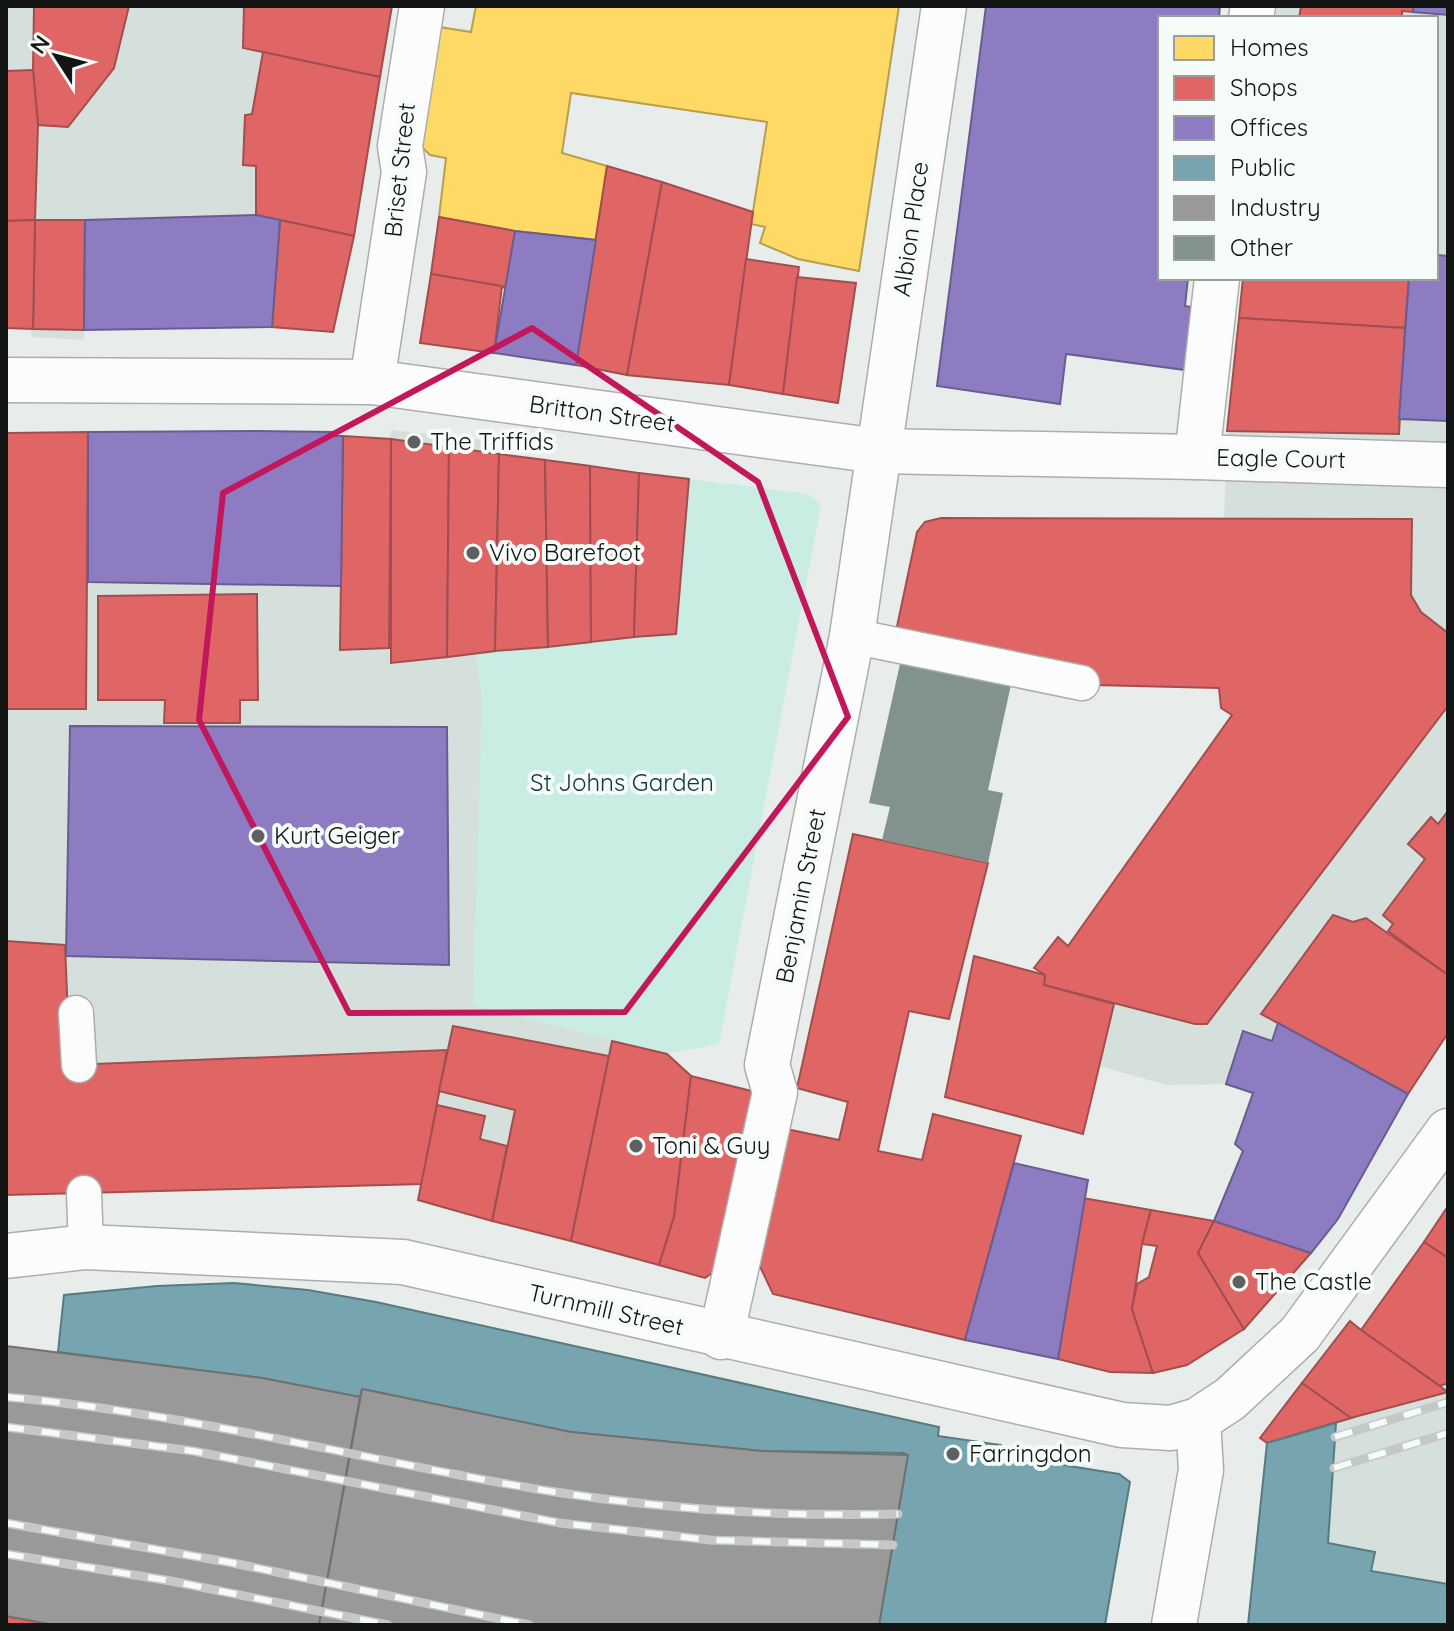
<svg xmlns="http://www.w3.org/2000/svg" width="1454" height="1631" viewBox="0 0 1454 1631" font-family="Quicksand,sans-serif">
<rect width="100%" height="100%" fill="#e8edeb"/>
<!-- built -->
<g fill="#d5e0dd">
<polygon points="6,6 392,6 333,332 272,327 129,329 84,330 84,340 32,337 6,221"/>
<polygon points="1277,6 1448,6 1448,633 1421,612 1411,595 1224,519 1227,431 1243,278 1436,278 1436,18 1276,18"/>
<polygon points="391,430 500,442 499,454 689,479 676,634 476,654 482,696 667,1054 691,1076 764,1094 725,1264 705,1278 418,1200 421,1184 6,1195 6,433 295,431 390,439"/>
<polygon points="1448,706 1448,811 1438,824 1430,817 1408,844 1425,859 1383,915 1393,924 1388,931 1366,918 1353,922 1333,915 1261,1014 1278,1023 1272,1041 1243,1031 1226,1084 1167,1085 1099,1066 1114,1004 1195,1024 1207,1024"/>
<polygon points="1448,1206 1448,1584 1371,1571 1374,1552 1328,1543 1336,1423 1267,1443 1260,1438 1350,1321 1361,1329"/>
</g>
<!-- green -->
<polygon fill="#c9ece3" points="689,479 808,494 821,505 719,1044 667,1054 473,1005 482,696 476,653 676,634"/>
<!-- homes -->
<polygon fill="#ffd966" stroke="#b89e4e" stroke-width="2" points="476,6 899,6 859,271 798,259 760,243 765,227 751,224 767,122 571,93 562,153 607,166 596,240 515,231 439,217 446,158 430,155 419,144 439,27 471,32"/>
<!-- shops -->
<g fill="#e06666" stroke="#a24e4e" stroke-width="2">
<polygon points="34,6 129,6 114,68 68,127 38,125 33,70"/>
<polygon points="244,6 392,6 380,77 243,48"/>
<polygon points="1301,6 1414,6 1413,12 1402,11 1402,18 1299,18"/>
<polygon points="263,52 380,77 354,236 256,215 256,166 243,165 245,115 252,114"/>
<polygon points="33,70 38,125 35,220 6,221 6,71"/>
<polygon points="607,166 662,182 627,375 576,365"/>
<polygon points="662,182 753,212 729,385 627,375"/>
<polygon points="439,217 515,231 507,288 431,274"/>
<polygon points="35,220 85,220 84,330 33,329"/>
<polygon points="35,220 33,329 6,328 6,221"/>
<polygon points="280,220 354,236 333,332 272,327"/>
<polygon points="746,259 799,267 783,394 729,385"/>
<polygon points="431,274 502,286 494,353 420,343"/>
<polygon points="797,277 856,283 838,403 783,394"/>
<polygon points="1243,278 1409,278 1405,328 1239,318"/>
<polygon points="1239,318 1405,328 1399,434 1227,431"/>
<polygon points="88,432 86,709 6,709 7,433"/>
<polygon points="343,436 391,439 389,648 340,650"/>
<polygon points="391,439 449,447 447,657 391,663"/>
<polygon points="449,447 499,454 495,651 447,657"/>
<polygon points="499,454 545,460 548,647 495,651"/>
<polygon points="545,460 590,466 591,642 548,647"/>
<polygon points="590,466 639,473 634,637 591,642"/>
<polygon points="639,473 689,479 676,634 634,637"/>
<polygon points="941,518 1412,519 1411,595 1421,612 1448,633 1448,706 1207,1024 1195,1024 1044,985 1045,975 1034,968 1058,937 1068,946 1232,715 1221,708 1219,688 1094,685 1097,675 895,636 917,532 925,522"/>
<polygon points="257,594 258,700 240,700 240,723 164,723 165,700 98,700 98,596"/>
<polygon points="1448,811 1448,975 1388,931 1393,924 1383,915 1425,859 1408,844 1431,817 1438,824"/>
<polygon points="853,834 988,863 949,1019 909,1011 878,1151 922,1160 933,1114 1021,1136 965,1340 773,1294 755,1256 786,1129 839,1140 848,1102 797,1088"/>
<polygon points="1333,915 1353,922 1366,918 1448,975 1448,1033 1408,1094 1261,1014"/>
<polygon points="6,941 65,945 70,1065 447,1050 422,1184 6,1195"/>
<polygon points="974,956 1045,975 1044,985 1114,1004 1083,1134 945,1097"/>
<polygon points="453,1026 609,1056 571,1241 492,1221 515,1110 439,1091"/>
<polygon points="612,1041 667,1054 691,1076 674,1217 659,1265 571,1241"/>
<polygon points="691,1076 764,1094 725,1264 705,1278 659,1265 674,1217"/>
<polygon points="437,1105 485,1116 480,1139 507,1146 492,1221 418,1200"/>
<polygon points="1083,1198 1151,1210 1142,1244 1132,1309 1153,1373 1110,1372 1058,1359"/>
<polygon points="1448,1206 1448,1258 1424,1242"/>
<polygon points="1151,1210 1214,1221 1198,1253 1244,1329 1187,1365 1153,1373 1132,1309 1137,1284 1149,1277 1157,1246 1142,1244"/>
<polygon points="1214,1221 1311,1253 1244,1329 1198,1253"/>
<polygon points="1424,1242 1448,1258 1448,1383 1440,1386 1361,1330"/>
<polygon points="1350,1321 1361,1330 1448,1392 1351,1418 1302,1383"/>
<polygon points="1302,1383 1351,1418 1267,1443 1260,1438"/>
<polygon points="6,1616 28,1620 54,1625 6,1625"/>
</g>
<!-- offices -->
<g fill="#8e7cc3" stroke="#695d8f" stroke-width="2">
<polygon points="986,6 1220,6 1219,18 1160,18 1160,278 1188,278 1185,306 1191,307 1185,370 1066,354 1060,404 937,386"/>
<polygon points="1414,6 1448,6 1448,15 1413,12"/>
<polygon points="256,215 280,220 272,327 84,330 85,220"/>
<polygon points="515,231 596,240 576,365 494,353"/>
<polygon points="1436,255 1448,256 1448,421 1399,419 1409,278 1436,278"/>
<polygon points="255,431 335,432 336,436 343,436 341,586 88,582 88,432"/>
<polygon points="70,726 447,727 449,965 66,956"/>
<polygon points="1278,1023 1408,1094 1338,1219 1311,1253 1214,1221 1243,1151 1235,1144 1253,1093 1226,1084 1243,1031 1272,1041"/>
<polygon points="1014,1163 1088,1180 1058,1359 965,1340"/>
</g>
<!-- public -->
<g fill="#76a5af" stroke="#587a81" stroke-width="2">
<polygon points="234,1283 308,1290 376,1302 939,1427 938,1436 1001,1445 1000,1455 1119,1474 1130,1482 1105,1625 879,1625 908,1455 903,1453 762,1451 571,1432 362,1389 360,1397 262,1378 58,1352 64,1295 157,1286"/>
<polygon points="1336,1423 1328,1543 1375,1552 1371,1571 1448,1584 1448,1625 1248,1625 1267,1443"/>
</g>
<!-- industry -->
<g fill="#999" stroke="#717171" stroke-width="2">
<polygon points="6,1346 262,1378 360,1397 319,1625 54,1625 6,1616"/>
<polygon points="362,1389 571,1432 762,1451 908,1455 879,1625 319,1625"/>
</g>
<!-- building -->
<polygon fill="#82928f" points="902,655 1012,680 988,790 1003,793 988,863 882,840 890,807 869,803"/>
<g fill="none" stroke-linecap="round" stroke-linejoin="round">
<defs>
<g id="service">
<polyline points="852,636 1082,683"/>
<polyline points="76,1013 79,1065"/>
<polyline points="84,1193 86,1247"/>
</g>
<g id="pedestrian">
<polyline points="1197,457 1448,465"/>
<polyline points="1174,1625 1201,1470 1198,1420"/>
</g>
<g id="minor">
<polyline points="1251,18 1253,6"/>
<polyline points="6,380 372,382 878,451 1197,457 1217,278"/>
<polyline points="372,382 404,172 400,146 422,6"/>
<polyline points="6,1256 86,1247 403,1262 1122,1425 1171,1428 1198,1420 1230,1399 1300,1334 1448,1131"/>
<polyline points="721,1337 775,1092 767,1065 852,636 944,6"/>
</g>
</defs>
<!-- service casing -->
<use href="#service" stroke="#abaead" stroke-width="37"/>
<!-- pedestrian casing -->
<use href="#pedestrian" stroke="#abaead" stroke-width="47"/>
<!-- minor casing -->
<use href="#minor" stroke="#abaead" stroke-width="47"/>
<!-- service -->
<use href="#service" stroke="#fcfcfc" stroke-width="34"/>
<!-- pedestrian -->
<use href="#pedestrian" stroke="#fcfcfc" stroke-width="44"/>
<!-- minor -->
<use href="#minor" stroke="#fcfcfc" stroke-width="44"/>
<defs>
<g id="rail">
<path d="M6 1397C187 1413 363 1460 542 1490 659 1509 779 1517 898 1514"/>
<polyline points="6,1427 193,1451 560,1523 710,1540 893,1545"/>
<polyline points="1335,1437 1448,1402"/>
<polyline points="1334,1468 1448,1433"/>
<polyline points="6,1523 233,1563 529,1625"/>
<polyline points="6,1554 171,1581 388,1625"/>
</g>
</defs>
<!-- rail casing -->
<use href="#rail" stroke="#c6c8c7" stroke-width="9"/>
<!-- rail -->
<use href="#rail" stroke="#f4fbf9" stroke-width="6" stroke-dasharray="18" stroke-linecap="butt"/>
</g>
<!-- marked area -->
<path fill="none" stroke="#c2185b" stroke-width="6" stroke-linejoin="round" d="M532 328 758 482 848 717 625 1012 349 1013 199 720 223 493Z"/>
<!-- markers -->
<g fill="#5e6160" stroke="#f4fbf9" stroke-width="3">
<circle cx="414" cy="442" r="8"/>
<circle cx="473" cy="553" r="8"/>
<circle cx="258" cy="836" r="8"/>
<circle cx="636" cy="1146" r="8"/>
<circle cx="1239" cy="1282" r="8"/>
<circle cx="953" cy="1454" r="8"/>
</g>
<g text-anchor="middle" stroke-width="8" stroke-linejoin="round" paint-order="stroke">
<!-- street labels -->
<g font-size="24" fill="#131515" stroke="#f4fbf9">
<text transform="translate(400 170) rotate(-84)" y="8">Briset Street</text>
<text transform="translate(911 229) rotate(-82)" y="8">Albion Place</text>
<text transform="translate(602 414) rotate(8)" y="8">Britton Street</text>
<text transform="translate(1281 459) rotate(1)" y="8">Eagle Court</text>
<text transform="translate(801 896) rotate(-79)" y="8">Benjamin Street</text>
<text transform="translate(606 1310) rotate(13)" y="8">Turnmill Street</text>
</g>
<!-- poi labels -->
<g font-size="24" fill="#131515" stroke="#f4fbf9" text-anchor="start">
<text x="430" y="450">The Triffids</text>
<text x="489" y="561">Vivo Barefoot</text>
<text x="274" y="844">Kurt Geiger</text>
<text x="652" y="1154">Toni &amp; Guy</text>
<text x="1255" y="1290">The Castle</text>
<text x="969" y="1462">Farringdon</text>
</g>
<!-- park labels -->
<g font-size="24" fill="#103932" stroke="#f4fbf9">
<text x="622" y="791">St Johns Garden</text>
</g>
</g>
<!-- border -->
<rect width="1454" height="1631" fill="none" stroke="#131515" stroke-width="16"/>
<!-- legend -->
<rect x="1158" y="16" width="280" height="264" fill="#f4fbf9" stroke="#9a9f9e" stroke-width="2"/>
<rect x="1174" y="36" width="40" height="24" fill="#ffd966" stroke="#9a9f9e" stroke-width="2"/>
<text x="1230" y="56" font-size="24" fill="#131515">Homes</text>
<rect x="1174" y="76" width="40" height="24" fill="#e06666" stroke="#9a9f9e" stroke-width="2"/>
<text x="1230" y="96" font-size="24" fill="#131515">Shops</text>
<rect x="1174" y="116" width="40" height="24" fill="#8e7cc3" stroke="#9a9f9e" stroke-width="2"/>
<text x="1230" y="136" font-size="24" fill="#131515">Offices</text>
<rect x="1174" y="156" width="40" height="24" fill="#76a5af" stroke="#9a9f9e" stroke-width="2"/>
<text x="1230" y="176" font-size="24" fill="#131515">Public</text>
<rect x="1174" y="196" width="40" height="24" fill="#999999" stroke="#9a9f9e" stroke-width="2"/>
<text x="1230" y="216" font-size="24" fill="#131515">Industry</text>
<rect x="1174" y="236" width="40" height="24" fill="#82928f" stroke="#9a9f9e" stroke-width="2"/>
<text x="1230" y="256" font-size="24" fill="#131515">Other</text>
<!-- north arrow -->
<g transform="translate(56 56) rotate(306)" stroke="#f4fbf9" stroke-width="6" paint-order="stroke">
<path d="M0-6L14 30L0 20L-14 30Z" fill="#131515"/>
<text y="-12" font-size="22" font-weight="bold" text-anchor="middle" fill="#131515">N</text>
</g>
</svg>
